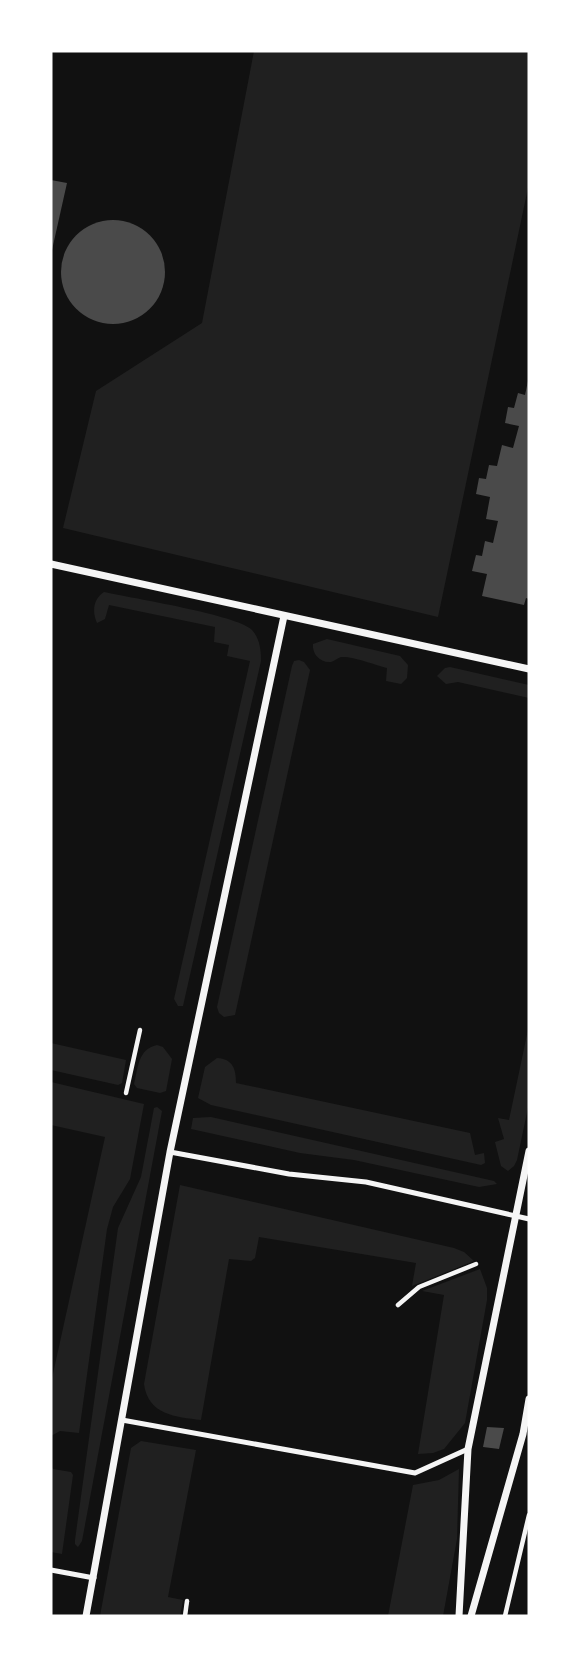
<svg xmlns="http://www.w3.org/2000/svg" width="580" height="1667" viewBox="0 0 580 1667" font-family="Quicksand,sans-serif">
<rect width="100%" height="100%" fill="#111"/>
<!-- green -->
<g fill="#202020">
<polygon points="254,51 529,51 529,183 438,617 63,528 96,391 202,323"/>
<path d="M104 592C131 598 238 615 252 630 260 639 261 650 261 661L183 1006H178L174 999 250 661 227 656 229 645 214 642 215 627 109 605 105 619 97 623C92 612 93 599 104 592Z"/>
<path d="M327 639 400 656 408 665 407 678 401 684 386 681 387 668C376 665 352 656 341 657 338 658 334 661 331 662 320 663 312 654 313 644Z"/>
<polygon points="299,660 304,662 310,670 235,1015 224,1017 219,1013 217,1007 292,666 294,661"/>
<polygon points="450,667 529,685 529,698 458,682 446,684 437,676 445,668"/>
<polygon points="529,1025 529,1103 517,1160 514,1166 508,1171 501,1166 495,1142 504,1139 498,1118 509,1120"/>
<polygon points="51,1043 126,1060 122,1083 118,1085 51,1070"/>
<path d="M157 1045 163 1047 172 1059 166 1091 160 1093 137 1088 134 1084C138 1068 138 1049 157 1045Z"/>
<path d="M217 1058C233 1059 236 1069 236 1083L470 1133 475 1155 484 1153 485 1163 481 1165 211 1105 198 1098 205 1067Z"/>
<polygon points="51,1082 144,1104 130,1179 113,1207 107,1229 79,1433 60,1431 51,1436 51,1383 105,1137 51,1125"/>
<polygon points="157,1107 162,1111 82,1541 78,1547 75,1544 75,1540 118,1228 141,1177 154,1108"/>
<polygon points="211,1117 494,1181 497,1184 479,1187 354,1160 300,1153 191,1129 193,1118"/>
<path d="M180 1185 454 1248 464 1252 474 1261 412 1286 416 1263 259 1237 255 1258 251 1261 229 1259 201 1420C176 1417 148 1415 144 1384Z"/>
<polygon points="480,1269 487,1288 487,1300 465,1423 444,1449 433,1453 418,1454 444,1295 422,1291"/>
<polygon points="141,1441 196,1450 168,1597 183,1600 180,1616 100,1616 131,1448"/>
<polygon points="51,1466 53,1469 71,1472 73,1475 62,1554 51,1552"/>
<polygon points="459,1469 457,1539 443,1616 388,1616 413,1485 439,1480"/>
</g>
<!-- building -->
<g fill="#4a4a4a">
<polygon points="51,180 67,183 52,250 51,250"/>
<circle cx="113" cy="272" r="52"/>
<polygon points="528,381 529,599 526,598 524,605 482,596 487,574 472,571 476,555 482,556 485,541 493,543 498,521 486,519 490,497 476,494 479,478 486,479 489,465 497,466 502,445 513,448 519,426 505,423 508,407 514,408 518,393 525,395"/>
<polygon points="487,1427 504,1428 499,1449 483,1447"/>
</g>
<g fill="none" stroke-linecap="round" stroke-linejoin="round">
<!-- path -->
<g stroke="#f5f5f5" stroke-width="4.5">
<polyline points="126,1093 140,1030"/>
<polyline points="398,1305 419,1287 476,1264"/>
<polyline points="185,1616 187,1601"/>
<polyline points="505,1616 529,1515"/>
</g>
<!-- service -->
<g stroke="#f5f5f5" stroke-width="5">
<polyline points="170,1152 289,1174 366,1182 529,1219"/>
<polyline points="122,1420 415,1473 468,1449"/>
<polyline points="51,1570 94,1578"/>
</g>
<!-- minor -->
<g stroke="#f5f5f5" stroke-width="7">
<polyline points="51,564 529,669"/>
<polyline points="86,1616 170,1152 284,616"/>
<polyline points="459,1616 468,1449 529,1151"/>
<polyline points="471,1616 523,1434 529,1399"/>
</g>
</g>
<!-- border -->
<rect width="580" height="1667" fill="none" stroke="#ffffff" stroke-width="105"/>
</svg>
